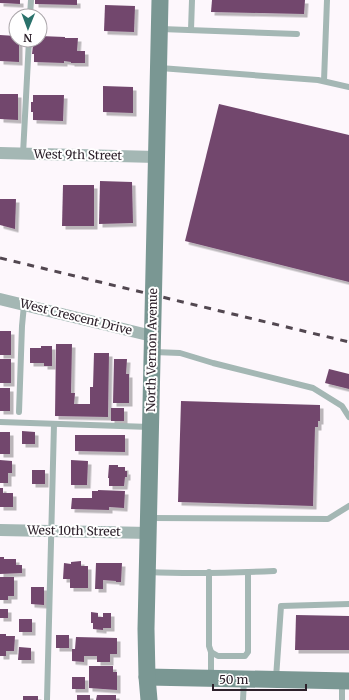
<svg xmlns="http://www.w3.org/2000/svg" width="349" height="700" viewBox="0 0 349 700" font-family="Merriweather,serif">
<defs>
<filter id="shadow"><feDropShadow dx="3.5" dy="3.5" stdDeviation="0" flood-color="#0004"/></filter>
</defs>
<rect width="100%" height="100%" fill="#fdf7fc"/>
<!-- building -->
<g fill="#72476d" filter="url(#shadow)">
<polygon points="0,0 20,0 20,4 0,3"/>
<polygon points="35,0 77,0 77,5 35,4"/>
<polygon points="212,0 305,0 304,14 211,12"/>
<polygon points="105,5 135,6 134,32 104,31"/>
<polygon points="0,35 16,36 16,40 19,40 19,62 0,61"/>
<polygon points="40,36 65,37 65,38 78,38 77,51 85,51 85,63 71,63 71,62 64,61 64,63 34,62 34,54 32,54 33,45 35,45 35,40 40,40"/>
<polygon points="103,86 133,87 133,113 103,112"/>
<polygon points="0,94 18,94 18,120 0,119"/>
<polygon points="33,95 64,95 63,121 33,120 33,112 31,112 31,102 33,102"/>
<polygon points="219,104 349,135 349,282 185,241"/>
<polygon points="100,181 132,182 133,223 99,224"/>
<polygon points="63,185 94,185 94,226 62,226"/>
<polygon points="0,199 16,199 15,229 0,225"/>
<rect x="0" y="331" width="11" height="24"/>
<polygon points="56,344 72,344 71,393 75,393 74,404 90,404 90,387 93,387 94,353 109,353 108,417 55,416"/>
<polygon points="41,346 52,346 52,366 44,366 44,363 30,363 30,348 41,348"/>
<rect x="0" y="359" width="11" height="24"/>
<polygon points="114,359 127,359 126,374 129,374 129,403 113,403"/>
<polygon points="329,369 349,374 349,389 325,383"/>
<rect x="0" y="388" width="10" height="23"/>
<polygon points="181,401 320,405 320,421 318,421 318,427 315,427 313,506 178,502"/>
<rect x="111" y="408" width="13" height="13"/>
<polygon points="22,431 35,432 35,444 22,444"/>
<rect x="0" y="432" width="10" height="22"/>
<polygon points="75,435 125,435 125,452 75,451"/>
<polygon points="0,460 12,461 12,473 8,473 8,483 0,483"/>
<polygon points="71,460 88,461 87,485 71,485"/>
<polygon points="109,465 118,465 118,467 125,467 125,471 127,471 127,477 125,477 124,486 109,486 109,478 108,478"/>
<rect x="32" y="470" width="13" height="14"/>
<polygon points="0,488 3,488 3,493 13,493 13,507 0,507"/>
<polygon points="98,490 125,491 124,508 109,507 109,510 71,509 72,498 92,498 92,491 98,491"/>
<polygon points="0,557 4,557 4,559 16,559 16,565 22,565 22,573 0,574"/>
<polygon points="81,561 81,566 88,566 88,588 70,588 70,579 63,579 64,563 71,564 71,562"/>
<polygon points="96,563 122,563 121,582 116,582 116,581 103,580 103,589 95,589"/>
<polygon points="0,577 14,577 14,596 8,596 8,600 0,600"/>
<polygon points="31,587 44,587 44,605 31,604"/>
<rect x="0" y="609" width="8" height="9"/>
<polygon points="91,612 98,613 98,617 103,617 103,613 111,613 111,628 103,628 103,630 93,629 93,623 91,623"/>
<polygon points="296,615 349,616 349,650 295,650"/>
<rect x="19" y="619" width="13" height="13"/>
<polygon points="0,634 6,634 6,636 15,636 14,651 6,651 6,656 0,656"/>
<rect x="56" y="635" width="13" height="13"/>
<polygon points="76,637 117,638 117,654 110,654 110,662 97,662 97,656 84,656 84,662 72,661 72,649 75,649"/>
<polygon points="19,647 31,648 31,660 18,660"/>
<polygon points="89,666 113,666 113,672 117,672 117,690 89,688"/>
<rect x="72" y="677" width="13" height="12"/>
<rect x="77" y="695" width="13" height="5"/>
<polygon points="97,695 116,695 116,700 96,700"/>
<rect x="23" y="696" width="15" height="4"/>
</g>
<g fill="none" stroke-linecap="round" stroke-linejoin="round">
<!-- lane -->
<g stroke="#a4b7b4" stroke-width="6">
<polyline points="30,16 31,0"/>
<polyline points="161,29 297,34"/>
<polyline points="191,30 192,0"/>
<polyline points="160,68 318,80 349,87"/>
<polyline points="324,81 327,0"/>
<polyline points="23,154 29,40"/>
<polyline points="154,352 180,353 213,363 313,388 342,406 349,417"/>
<polyline points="19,412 22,326 24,305"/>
<polyline points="0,422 150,427"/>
<polyline points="150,518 328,519 349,506"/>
<path d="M148 572C190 574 232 573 274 571"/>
<polyline points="209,572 209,646 211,652 218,656 245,656 248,652 248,572"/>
<polyline points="211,677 211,652"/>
<polyline points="276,678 281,606 349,604"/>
<polyline points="47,700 54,424"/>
<polyline points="243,700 244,680"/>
<polyline points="342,700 342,682"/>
</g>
<!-- street -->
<g stroke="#a4b7b4" stroke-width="12">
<polyline points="0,153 156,157"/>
<polyline points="0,299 152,336"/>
<polyline points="0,530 149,533"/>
</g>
<!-- secondary -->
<g stroke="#7a9793" stroke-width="17">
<polyline points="147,677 349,681"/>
<polyline points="149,700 147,677 146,629 160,0"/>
</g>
<!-- rail -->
<polyline stroke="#524750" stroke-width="3" stroke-dasharray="7 7" stroke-linecap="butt" points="0,258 349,342"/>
</g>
<g text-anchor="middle" stroke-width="4" stroke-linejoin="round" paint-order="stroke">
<!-- street labels -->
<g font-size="12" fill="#2d212b" stroke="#fff">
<text transform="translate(78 155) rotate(1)" y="4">West 9th Street</text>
<text transform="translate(76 317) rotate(14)" y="4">West Crescent Drive</text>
<text transform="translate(152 350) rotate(-89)" y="4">North Vernon Avenue</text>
<text transform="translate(74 531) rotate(1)" y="4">West 10th Street</text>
</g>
</g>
<!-- north arrow -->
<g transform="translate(28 28) rotate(181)"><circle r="19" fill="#ffffff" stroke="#aba6aa"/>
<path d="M0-3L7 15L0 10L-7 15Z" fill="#2a726b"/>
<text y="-6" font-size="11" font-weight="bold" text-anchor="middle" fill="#2d212b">N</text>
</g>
<!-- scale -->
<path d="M213 684v6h93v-6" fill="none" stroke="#2d212b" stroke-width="2"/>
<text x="219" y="684" font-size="12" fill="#2d212b" stroke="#ffffff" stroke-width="3" paint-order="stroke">50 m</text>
</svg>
